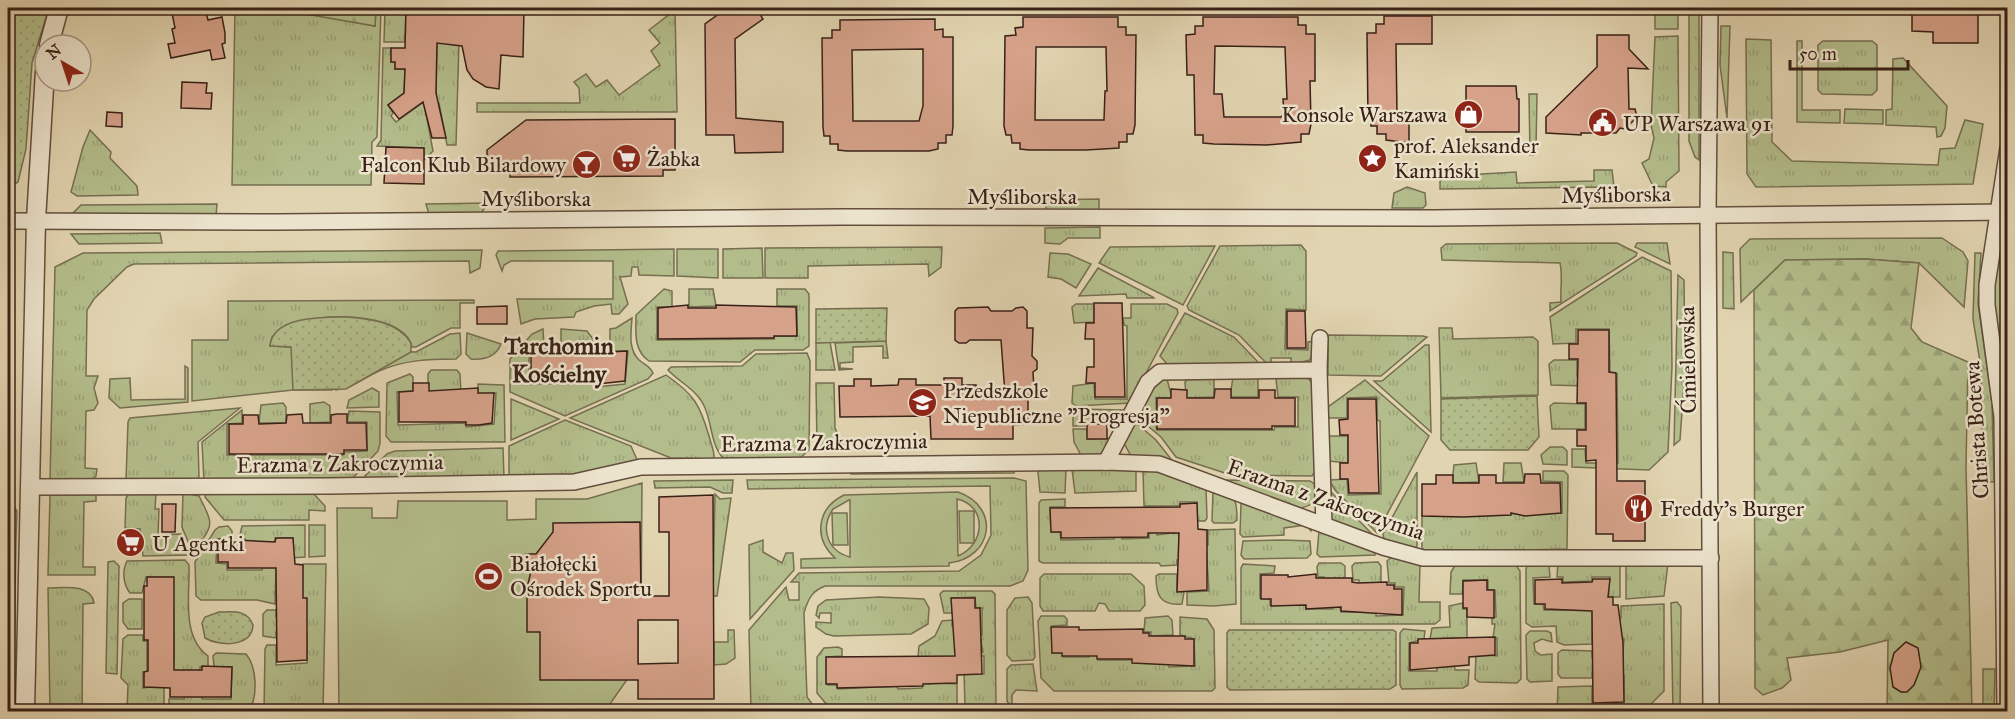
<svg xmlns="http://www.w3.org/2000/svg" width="2015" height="719" viewBox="0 0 2015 719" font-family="'IM FELL Great Primer',serif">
<defs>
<pattern id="grass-tufts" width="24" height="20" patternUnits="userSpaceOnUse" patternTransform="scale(1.5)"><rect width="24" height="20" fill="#b3bd8b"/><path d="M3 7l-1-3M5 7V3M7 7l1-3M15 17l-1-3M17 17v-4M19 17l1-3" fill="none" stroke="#9ba277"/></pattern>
<pattern id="forest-firs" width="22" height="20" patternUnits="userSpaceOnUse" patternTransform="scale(1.5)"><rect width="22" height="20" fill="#b3bd8b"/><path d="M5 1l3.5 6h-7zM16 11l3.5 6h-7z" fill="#9ba277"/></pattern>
<pattern id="park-dots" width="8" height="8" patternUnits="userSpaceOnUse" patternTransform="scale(1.5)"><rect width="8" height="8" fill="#b3bd8b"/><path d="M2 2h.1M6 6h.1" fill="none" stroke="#9ba277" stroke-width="1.8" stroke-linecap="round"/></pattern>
</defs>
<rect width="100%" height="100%" fill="#e1d4b0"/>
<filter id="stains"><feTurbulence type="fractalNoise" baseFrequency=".00333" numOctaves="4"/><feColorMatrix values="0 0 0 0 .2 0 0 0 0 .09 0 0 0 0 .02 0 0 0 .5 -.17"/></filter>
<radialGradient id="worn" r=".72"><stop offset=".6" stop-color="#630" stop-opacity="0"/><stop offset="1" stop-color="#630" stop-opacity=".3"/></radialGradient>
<!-- grass -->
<g fill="url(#grass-tufts)" stroke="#766f51" stroke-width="1.5">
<polygon points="235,8 284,8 375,26 376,8 381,8 377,137 372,142 371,185 232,185"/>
<polygon points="385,8 406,10 405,42 384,42"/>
<polygon points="438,8 460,8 456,145 447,145 439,103 425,108 433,151 424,160 424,148 377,146 381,140 383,48 391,48 391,62 395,62 395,69 405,69 404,93 388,105 393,113 391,116 396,122 436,93"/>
<polygon points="667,8 675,8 677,112 477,112 477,103 580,103 579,88 574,82 586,74 596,87 607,80 619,95 660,65 651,51 660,43 649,30 671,13"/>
<rect x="1655" y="8" width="23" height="21"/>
<polygon points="1689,8 1699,8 1699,160 1695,157 1689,141"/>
<polygon points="1721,26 1730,26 1727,118 1720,65"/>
<polygon points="1678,36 1679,171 1666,182 1666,187 1653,186 1642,163 1649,159 1654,138 1651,125 1655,37"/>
<polygon points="1746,39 1771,40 1772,142 1792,161 1938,165 1940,149 1955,148 1965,120 1983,124 1973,184 1756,187 1747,174"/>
<polygon points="1797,41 1802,41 1802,110 1840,110 1840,123 1797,122"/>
<polygon points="1823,41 1872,41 1877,45 1877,90 1872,95 1822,94 1818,90 1818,45"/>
<polygon points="1903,58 1947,106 1945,128 1941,136 1937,137 1936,127 1886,125 1886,110 1892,109 1893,59"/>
<polygon points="1529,94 1537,94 1536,148 1534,155 1530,155"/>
<polygon points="1845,109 1883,110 1883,124 1844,123"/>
<polygon points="90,130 111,152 110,158 137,186 138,195 77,196 71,192 83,147"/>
<polygon points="1594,170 1612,170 1614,187 1440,189 1440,181 1448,176 1516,172 1517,183 1594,181"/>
<polygon points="1407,187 1425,193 1426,205 1423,208 1392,208 1394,193"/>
<polygon points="1099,199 1099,210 1046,211 1046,200"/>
<polygon points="488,203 481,213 429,214 426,204"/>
<polygon points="217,204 216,216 71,215 81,205"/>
<polygon points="1100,227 1100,238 1068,238 1060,244 1045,243 1045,228"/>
<polygon points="160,233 162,243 79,244 71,234"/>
<polygon points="1942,238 1963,252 1968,261 1964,307 1919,263 1866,259 1785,260 1741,302 1740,249 1750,239"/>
<path d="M1617 243 1637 253 1636 256 1550 311V303L1561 302C1560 288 1563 277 1560 263L1442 260 1441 248 1446 244Z"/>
<polygon points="1637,243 1667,243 1670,264 1635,247"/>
<polygon points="1301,245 1306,251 1306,310 1286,309 1285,349 1308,350 1308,342 1316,341 1310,360 1291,365 1291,358 1271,358 1271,364 1268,365 1239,335 1189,310 1187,306 1220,246"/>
<polygon points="1215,246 1183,305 1099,263 1110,247"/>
<polygon points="942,247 941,267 929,276 928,264 808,266 808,278 765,278 765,248"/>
<polygon points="762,248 763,278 723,278 723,249"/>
<polygon points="674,249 674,276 639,275 638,267 632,267 631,276 620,277 628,304 619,314 612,314 611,304 594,306 576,312 574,317 535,319 521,324 517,299 613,299 613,261 511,261 504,265 502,271 496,255 498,251"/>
<polygon points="677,249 718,249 718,278 677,276"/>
<polygon points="482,250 480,268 470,273 469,261 134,264 127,267 94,299 87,310 86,376 98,376 94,388 98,403 94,410 86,411 85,468 97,469 96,476 87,483 50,480 55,267 83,253"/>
<polygon points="1999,251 2007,251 2007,393 1993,297"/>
<polygon points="1723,252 1733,253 1734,309 1723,308"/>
<polygon points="1050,253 1068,254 1091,264 1076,288 1061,279 1048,277"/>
<polygon points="1975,253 1981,253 1978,303 1992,403 1994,482 1983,482 1981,368 1973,319"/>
<polygon points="1642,257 1671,271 1672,367 1668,452 1649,470 1572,467 1572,449 1585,449 1586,463 1618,463 1617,374 1610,373 1609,329 1576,329 1576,343 1553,344 1550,317"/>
<polygon points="1098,268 1153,297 1154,298 1127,298 1126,294 1079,296"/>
<polygon points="1678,275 1684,280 1685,370 1680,440 1674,445"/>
<path d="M664 289 672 291V307H657V340L774 339V336H797V306H777V289H805L809 294V346L803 350H755L740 362 649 361C633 350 636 332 636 315Z"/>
<polygon points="689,289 713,289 716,306 689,307"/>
<path d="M474 300V303H460V328H451L416 347H412C403 309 309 312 283 328 279 330 275 334 272 337L270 346 332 349V390H293L192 401V340H228V301Z"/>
<polygon points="1076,304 1094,304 1094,322 1074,323 1072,307"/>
<polygon points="1131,304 1167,304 1177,309 1178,313 1130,403 1076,406 1072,403 1073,386 1094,383 1095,399 1127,399 1127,326 1124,325 1123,318 1131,318"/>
<polygon points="1185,313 1234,337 1259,363 1256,365 1168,365 1160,356"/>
<path d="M632 318C631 333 628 349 639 360 645 365 650 366 653 373L648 379 565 416 510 392V359L532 334 543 329 544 349 529 350V384L596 383V387L625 384 628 351H610V329L616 328Z"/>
<polygon points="1439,328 1452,328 1453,339 1533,337 1538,341 1538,395 1441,398"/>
<polygon points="561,329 587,331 593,339 593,352 561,350"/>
<path d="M460 333 461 354 456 359C429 359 404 360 379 371 364 378 352 388 336 390V349L416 352 450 334Z"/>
<path d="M467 333 501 344C496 357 484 360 471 359L466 354Z"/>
<polygon points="1328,335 1423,336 1427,337 1381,376 1328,375"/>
<polygon points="886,341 888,358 883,358 883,346 853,347 853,362 840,363 840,368 853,369 839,370 835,343"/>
<polygon points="830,342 835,370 816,370 816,343"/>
<polygon points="1425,345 1429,345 1431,432 1374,381 1382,381"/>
<path d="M807 353 810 361 809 450 800 458H723C711 445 712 424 705 408 698 390 680 383 668 370L671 367 742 366 756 354Z"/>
<polygon points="1554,360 1577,360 1577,376 1584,376 1584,386 1551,385 1549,364"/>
<polygon points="185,366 188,368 188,402 120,408 109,398 110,379 130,378 131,400 185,399"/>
<polygon points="431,370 457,370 460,374 461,394 428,391 428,374"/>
<polygon points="410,374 413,377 413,391 397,392 398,425 465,423 466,427 494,424 496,393 478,394 478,384 504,385 505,442 391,442 386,436 387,383"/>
<path d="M666 375C694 394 700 405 709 436 711 444 715 452 714 459L671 458 570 418Z"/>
<polygon points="1255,376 1258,379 1258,397 1230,397 1233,377"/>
<polygon points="1190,377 1214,379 1214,397 1186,398 1185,382"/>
<polygon points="1279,377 1307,377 1315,386 1316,470 1312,476 1231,475 1176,457 1161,437 1137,417 1153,386 1160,379 1167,379 1172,398 1156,398 1157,430 1274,430 1275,427 1298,427 1298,397 1278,397 1276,379"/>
<polygon points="1365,380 1429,436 1377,533 1335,490 1329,480 1347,479 1348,495 1381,494 1380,421 1377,420 1377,397 1347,398 1347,418 1328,418 1328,407"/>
<polygon points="816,383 834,383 835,428 844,447 817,447"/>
<polygon points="372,388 379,392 379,407 347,408 349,400"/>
<polygon points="511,399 559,419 511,440"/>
<polygon points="324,402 330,406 330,422 310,423 310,404"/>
<polygon points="283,403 286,407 286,423 259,423 261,405"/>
<polygon points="1554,403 1585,404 1585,429 1552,429 1550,406"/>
<polygon points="240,408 198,442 199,477 196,482 126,480 128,422 130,418"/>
<polygon points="1076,409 1124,410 1125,412 1118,425 1073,426 1073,411"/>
<polygon points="242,410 242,423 227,424 227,455 343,455 343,452 367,451 367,422 347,422 349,411 380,412 380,443 378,451 350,481 204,482 202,442"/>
<polygon points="565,420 631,446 638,462 615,465 577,477 509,479 509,446"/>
<polygon points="1135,422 1156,440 1174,463 1131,456 1124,443"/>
<polygon points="1073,429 1087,429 1088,439 1112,438 1101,455 1082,457 1074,442"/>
<polygon points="1330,436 1348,436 1348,463 1329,461 1328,438"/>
<polygon points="1550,447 1563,447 1567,451 1567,465 1543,464 1541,455"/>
<polygon points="503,448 504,478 367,481 365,476 387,454 395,451"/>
<polygon points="1476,463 1479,482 1452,483 1454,465"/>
<polygon points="1504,463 1521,463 1524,482 1503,482"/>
<polygon points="1015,469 1014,473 851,474 851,470"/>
<polygon points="1042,469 1066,469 1065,493 1040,492 1038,472"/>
<polygon points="1072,469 1136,469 1136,491 1075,493"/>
<polygon points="1143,470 1160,472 1206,487 1207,518 1205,521 1196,521 1197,502 1180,502 1180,506 1144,506"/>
<polygon points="1543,471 1564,471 1568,475 1567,549 1426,552 1422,548 1422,515 1562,513 1562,482 1543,481"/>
<polygon points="1417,472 1417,546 1414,550 1384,539 1383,534"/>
<path d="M1014 478 1026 481 1028 570 1023 581 1010 586H825C812 591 808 599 804 613L807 697 817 711H751L749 630 786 587 789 600H799V582H791L799 573 959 571 981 555 991 535 990 486 748 489 747 480Z"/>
<polygon points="733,480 732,493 723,493 710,487 655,488 654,481"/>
<path d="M1222 480 1310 481 1316 485C1318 500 1312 508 1297 508Z"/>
<path d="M1213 490C1235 498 1237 496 1237 520L1233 523H1214L1212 521Z"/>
<polygon points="1331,492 1372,534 1372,535 1331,520"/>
<polygon points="156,493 155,509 159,509 158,535 181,534 189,555 143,556 140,529 125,528 126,498 129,494"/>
<path d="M183 493 199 496C216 528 212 524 193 554L182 527Z"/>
<polygon points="313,493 325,506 325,511 309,510 309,520 224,520 205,497 206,494"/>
<polygon points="96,494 96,501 84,502 83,567 95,567 95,575 48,575 50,495"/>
<polygon points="715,494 720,499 731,498 717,596 713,596"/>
<polygon points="1065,499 1065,507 1050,507 1051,532 1060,532 1061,540 1114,539 1114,536 1121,536 1122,539 1149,538 1149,532 1157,531 1157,535 1180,532 1180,560 1177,560 1177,565 1161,566 1159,563 1043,563 1039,561 1039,503 1041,500"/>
<polygon points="1244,501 1312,527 1311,531 1306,525 1284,528 1284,535 1243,537 1240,534 1241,504"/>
<polygon points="305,525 305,557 290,558 293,538 275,538 275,542 245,542 245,539 239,539 242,526"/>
<polygon points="309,525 325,525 325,556 309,557"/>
<polygon points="228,526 232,531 232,539 217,539 216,563 227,564 227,570 262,570 263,567 276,567 275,604 257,600 201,600 196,596 195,562 215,530 219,527"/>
<polygon points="1235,529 1236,604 1214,606 1187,605 1187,592 1209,591 1206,545 1208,545 1208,530"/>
<polygon points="1319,531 1374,549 1375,555 1320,557 1317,554"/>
<polygon points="763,540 763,552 782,563 786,553 793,553 794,570 750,619 749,545"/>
<polygon points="1283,540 1310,541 1311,554 1307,558 1244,559 1241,555 1243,541"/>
<polygon points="1392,557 1420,563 1419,602 1440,602 1440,620 1435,624 1241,624 1241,568 1243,564 1275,566 1274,573 1260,574 1260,598 1270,599 1270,605 1305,603 1306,609 1333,609 1333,606 1340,605 1341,612 1367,612 1376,609 1376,616 1403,615 1404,587 1395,587 1395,583 1389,583 1387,561"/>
<path d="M185 560 189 565C190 594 181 637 208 656V667H200V671H171L174 659 173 577H146L142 593H130C123 584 122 571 127 561Z"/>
<polygon points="114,561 119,566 117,674 106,673 108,562"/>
<polygon points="1378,562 1381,566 1381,583 1359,584 1359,580 1353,580 1352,566 1355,563"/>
<polygon points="1319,563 1341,563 1345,566 1345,580 1324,580 1324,577 1318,577 1317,567"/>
<polygon points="1528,563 1547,564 1549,566 1550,577 1533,578 1534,604 1543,604 1544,610 1580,610 1592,606 1592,644 1564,645 1557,642 1556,626 1532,627 1526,623 1526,569"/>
<polygon points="1558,563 1616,563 1620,567 1620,597 1607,597 1610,577 1592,577 1592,581 1563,582 1563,577 1557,577"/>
<polygon points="1629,563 1668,563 1664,596 1626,599 1626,566"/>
<polygon points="303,564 326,564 323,711 264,712 265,649 267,645 276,645 276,665 307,663 307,635 300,598"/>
<polygon points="1456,564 1515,564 1520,571 1521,679 1517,683 1479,682 1475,679 1476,654 1497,656 1497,638 1493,638 1495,624 1492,624 1492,617 1496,617 1495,590 1488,590 1488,580 1463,580 1463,594 1450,594 1451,572"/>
<polygon points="1044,574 1131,574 1144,586 1145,605 1140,611 1109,611 1105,604 1099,603 1095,611 1043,611 1040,606 1040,578"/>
<path d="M1159 574H1177V591L1184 592 1182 604C1160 606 1156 595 1156 576Z"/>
<path d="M48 588C63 588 91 583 94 603L83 604 82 711H50Z"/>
<polygon points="943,591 992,591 995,594 996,707 993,710 967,711 965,707 964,672 984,674 984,656 980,656 980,652 983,652 980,635 982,635 982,608 976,608 975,597 952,598 952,613 944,613 940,594"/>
<polygon points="879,597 924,599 929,608 928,624 911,634 834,636 826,634 816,627 816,622 831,623 831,613 820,613 819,618 816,615 818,606 826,600"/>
<polygon points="1028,597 1032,603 1035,657 1033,660 1012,661 1007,655 1007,610 1015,598"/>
<polygon points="129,599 142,599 142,629 128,629 123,622 123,603"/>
<polygon points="1677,602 1681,607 1680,711 1673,712 1671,603"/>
<polygon points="1463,603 1463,609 1467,609 1467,638 1430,639 1432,628 1450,627 1449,606"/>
<polygon points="1664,604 1664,691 1644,711 1557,712 1558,687 1592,686 1592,705 1624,703 1624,675 1621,675 1624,639 1617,639 1617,619 1621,618 1621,606"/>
<polygon points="267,610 276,610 276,617 279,617 279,632 276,632 276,638 263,636 263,614"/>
<polygon points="1041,616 1064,616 1067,619 1067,625 1052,626 1052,653 1062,653 1063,657 1089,657 1090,653 1097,654 1098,660 1133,660 1133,663 1168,663 1169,667 1195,666 1194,639 1180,635 1180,617 1207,619 1214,630 1215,688 1212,691 1054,691 1041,678 1038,621"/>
<polygon points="1168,616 1172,620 1173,635 1151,636 1151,632 1144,632 1145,618"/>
<polygon points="952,620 952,626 956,626 956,656 918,657 919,646 935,636 942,621"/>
<polygon points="1403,629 1425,631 1424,639 1409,643 1409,671 1437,671 1437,664 1454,664 1455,670 1469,670 1468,685 1463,688 1402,689 1400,685 1400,633"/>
<polygon points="728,630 734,630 735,658 726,664 714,665 714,642 728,642"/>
<polygon points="1530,631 1547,631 1551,633 1552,642 1542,639 1534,643 1535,651 1541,655 1552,654 1552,681 1530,682 1527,679 1526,635"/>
<polygon points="128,635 143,635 143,641 147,641 147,672 143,672 143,688 164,686 164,711 127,711 128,685 121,678 123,639"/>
<polygon points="838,647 842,649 842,656 827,657 828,685 837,685 838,689 897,686 898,689 922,688 922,682 957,684 957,708 846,711 828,706 817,693 817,657 824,648"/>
<polygon points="1562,650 1592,651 1592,657 1596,657 1596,671 1592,672 1592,678 1561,678 1558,674 1558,653"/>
<path d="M216 653 246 654C257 667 258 696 249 711H169V699H184L185 695H202V699H231L232 667H214L213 656Z"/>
<polygon points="1033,664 1037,691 1016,690 1012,695 1012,709 1007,701 1007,669 1011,665"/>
<polygon points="1983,669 1995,669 1994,711 1983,711"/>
</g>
<!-- forest -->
<g fill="url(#forest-firs)" stroke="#766f51" stroke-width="1.5">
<polygon points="284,8 376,8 375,26 294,12"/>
<polygon points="1866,259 1919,263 1911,328 1922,342 1968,362 1966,467 1972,711 1887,711 1888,640 1840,652 1787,658 1791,680 1782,688 1763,695 1755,688 1754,290 1785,260"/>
</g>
<!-- park -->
<g fill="url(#park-dots)" stroke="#766f51" stroke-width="1.5">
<polygon points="8,8 49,8 32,63 26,149 18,182 8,188"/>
<polygon points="887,308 886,341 816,343 816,309"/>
<path d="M345 317C369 319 398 321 411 343V352L346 389 293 390 291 347 270 346C273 316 323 317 345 317Z"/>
<polygon points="1537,396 1539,437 1528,450 1450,450 1441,440 1441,399"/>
<polygon points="12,504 17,511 16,538 13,711 8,712"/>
<path d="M219 612C233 612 247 609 253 625 252 647 220 647 205 638L202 623 205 617Z"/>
<polygon points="1229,630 1393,630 1396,632 1396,685 1390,689 1230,690 1227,687 1227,633"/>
</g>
<!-- pitch -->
<g fill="#b3bd8b" stroke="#766f51" stroke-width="1.5" fill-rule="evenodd">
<polygon points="642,483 641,620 633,620 638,624 638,664 605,711 339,711 337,508 372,508 372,518 397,518 398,501 507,501 507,520 536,519 536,499 587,499"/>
<path d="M958 492C1001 507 993 558 949 563V566L801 568V559L835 558C813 538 817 508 844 495ZM957 499C988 506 985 545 958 556ZM849 500H850V557C827 551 820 528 833 509Z"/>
<polygon points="959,511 974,511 974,543 960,543"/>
<polygon points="832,513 847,513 848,545 833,545"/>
</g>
<!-- building -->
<g fill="#d6a28a" stroke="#392117" stroke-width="1.5" fill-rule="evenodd">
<polygon points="171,8 205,8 208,20 222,17 225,33 225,43 222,44 225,58 212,60 210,50 171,58 168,44 175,43 172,29 175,28"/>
<polygon points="406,8 524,8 523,57 501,55 499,89 486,87 473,79 467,70 462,46 437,43 436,93 446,138 432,138 423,102 399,119 388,105 404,93 405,69 395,69 395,62 391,62 391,48 405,48"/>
<polygon points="727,8 756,8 763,19 735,39 736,118 783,122 783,152 735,153 734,135 706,135 705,24"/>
<polygon points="1912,8 1978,8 1978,43 1933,43 1933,32 1912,31"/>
<polygon points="1384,16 1432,16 1432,44 1396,44 1397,114 1409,114 1409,143 1386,140 1386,134 1377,134 1377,126 1371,126 1371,118 1368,118 1367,33 1376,33 1376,24 1384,24"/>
<path d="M1023 17H1118V27H1126V35H1136L1135 125 1133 134H1127V142H1119V148L1086 150H1029L1020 149V143H1012L1011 135H1006L1004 126 1005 36 1016 35 1015 28 1023 27ZM1036 47H1106L1107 91H1105L1104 120H1035Z"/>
<path d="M1203 17H1298V25H1306V34H1315V81H1310L1311 124 1309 134H1301V142L1267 145 1214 144 1203 143V135H1195L1194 75H1187L1186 35 1195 34V26H1203ZM1215 46 1285 47 1287 99H1283L1284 114 1281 117H1224L1222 94H1214Z"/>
<path d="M935 19V30L943 29V37H953V126L952 135H946V143H938V149L929 151H847L838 150V144H830V136H824L823 127 822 38H832V30H840V20ZM923 49V106L919 121H853L852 50Z"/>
<polygon points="1597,35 1629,35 1629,49 1648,69 1628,68 1629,109 1635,109 1637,117 1625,129 1620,128 1616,133 1581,133 1581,135 1546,133 1546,117 1597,67"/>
<polygon points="182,82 207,83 206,93 212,93 211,109 181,108"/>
<polygon points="1466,86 1516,86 1517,99 1519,99 1519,132 1466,132"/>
<polygon points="107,112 122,113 122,127 106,126"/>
<polygon points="675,119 675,170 663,170 663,176 510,177 510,171 487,171 487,150 526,120"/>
<polygon points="386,147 424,148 424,184 384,183"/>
<polygon points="1094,303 1122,303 1125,397 1095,397 1095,383 1086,383 1087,367 1094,367 1094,339 1085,339 1086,323 1094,323"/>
<polygon points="688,305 688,308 716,308 716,305 796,307 797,336 774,336 774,338 658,339 658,308"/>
<polygon points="507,306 507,324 477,324 477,307"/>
<polygon points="988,307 991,311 1012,311 1016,308 1023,307 1027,311 1027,328 1033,328 1032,356 1037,361 1037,369 1033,372 1034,390 1028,395 1028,424 1013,425 1013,439 931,439 930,416 840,417 839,386 854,386 854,379 871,379 871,386 898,385 899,379 916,379 916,385 944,385 944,378 962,378 962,385 976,385 976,395 1005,394 1001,340 970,340 966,343 959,343 955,340 955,311 958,308"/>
<polygon points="1287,311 1305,311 1306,348 1287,348"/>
<polygon points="1578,330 1609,330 1609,372 1616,373 1617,481 1645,481 1645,541 1613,541 1613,534 1596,534 1596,460 1586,461 1586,446 1577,446 1577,430 1586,430 1586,403 1577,403 1578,359 1569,359 1569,344 1578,344"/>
<polygon points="545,342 561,342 561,350 593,350 593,346 610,346 610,352 627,351 625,381 598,384 598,381 531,382 531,350 545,350"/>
<polygon points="413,383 429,383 429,391 478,388 478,393 494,393 492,423 479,425 466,425 466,422 399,422 399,392 413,391"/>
<polygon points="1171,389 1187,390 1187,398 1214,398 1215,389 1231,389 1231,398 1259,398 1259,390 1275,390 1275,398 1295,398 1295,426 1272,426 1272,429 1157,429 1157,398 1171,398"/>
<polygon points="1348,399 1376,399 1379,493 1349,493 1348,479 1340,479 1340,463 1348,463 1348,435 1340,435 1339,420 1348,419"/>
<polygon points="302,414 303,423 331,423 331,415 337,414 347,414 347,423 366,423 367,450 344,450 344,454 229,454 229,424 243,424 243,415 258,415 259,424 286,423 287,415"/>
<rect x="1087" y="424" width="20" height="15"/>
<polygon points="1525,474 1540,474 1541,483 1560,483 1561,513 1525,516 1511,513 1511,515 1463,517 1422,516 1422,484 1436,484 1436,475 1453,475 1453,483 1479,483 1479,475 1496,475 1496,483 1524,483"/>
<path d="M713 495 714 699H638V680H540V632H527V588L532 567H526V554H536L553 532V523L640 522 641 596H669V532H659V497ZM638 620H678V663L638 664Z"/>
<polygon points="1197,503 1198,529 1207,530 1207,590 1177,592 1179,533 1148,533 1148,537 1061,538 1061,532 1051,532 1050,508 1180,507 1180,504"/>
<polygon points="162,504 176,504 175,532 162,532"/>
<polygon points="125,533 138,534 137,554 124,554"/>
<polygon points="276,538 293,538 295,564 303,565 303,598 307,598 307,660 277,662 276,568 228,568 228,562 218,562 218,539 275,542"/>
<polygon points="1316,574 1316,578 1352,578 1352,582 1358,583 1387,582 1387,585 1394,585 1394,589 1402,589 1402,615 1341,611 1341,607 1306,609 1306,605 1271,606 1271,599 1261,599 1261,575 1288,575 1288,577"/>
<polygon points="147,577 174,577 174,670 202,670 202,666 232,667 231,697 170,697 170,688 144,687 144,672 148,671 148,640 144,640 144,586 147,586"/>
<polygon points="1562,579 1562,583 1592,582 1593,579 1610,579 1608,597 1613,597 1613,605 1618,605 1623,643 1624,702 1593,703 1592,611 1545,609 1545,604 1535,604 1535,580"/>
<polygon points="1487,580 1487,590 1494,590 1494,618 1467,617 1467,608 1463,608 1463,581"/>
<polygon points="951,598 975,598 975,608 980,608 982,674 957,675 957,683 923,684 923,686 837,688 837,684 826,684 826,657 955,656"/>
<polygon points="1051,627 1079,627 1079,630 1143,629 1143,633 1149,633 1149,636 1185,636 1185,639 1194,639 1194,666 1132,663 1132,659 1097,659 1097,656 1062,656 1062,653 1052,653"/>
<polygon points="1495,637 1495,655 1469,657 1469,665 1410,670 1410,643 1418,643 1418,639"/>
<polygon points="1906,642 1918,648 1921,667 1914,685 1907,692 1901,692 1893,687 1890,668 1894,653"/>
</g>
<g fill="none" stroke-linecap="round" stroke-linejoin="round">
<defs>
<g id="minor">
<polyline points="1710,8 1708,215 1711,712"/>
<polyline points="8,221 279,222 842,217 1434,218 2008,212"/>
<polyline points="1319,370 1320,338"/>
<polyline points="1106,462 1148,382 1160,372 1319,370 1324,525"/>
<polyline points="31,487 329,486 574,482 641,467 1106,462 1159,464 1383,547 1423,558 1711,558"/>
<polyline points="2005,712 2002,417 1987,305 1987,285 2008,148"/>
</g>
<g id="tertiary">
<polyline points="49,45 59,8"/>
<polyline points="25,712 36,220 45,71"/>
</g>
</defs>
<!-- minor casing -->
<use href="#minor" stroke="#634e3d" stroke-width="18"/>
<!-- tertiary casing -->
<use href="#tertiary" stroke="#634e3d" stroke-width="21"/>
<!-- minor -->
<use href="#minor" stroke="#ece3cc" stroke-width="15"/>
<!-- tertiary -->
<use href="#tertiary" stroke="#ece3cc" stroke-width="18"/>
</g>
<!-- icons -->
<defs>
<symbol id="shop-disc" viewBox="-11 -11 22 22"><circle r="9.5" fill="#8f2418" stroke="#ece3cc"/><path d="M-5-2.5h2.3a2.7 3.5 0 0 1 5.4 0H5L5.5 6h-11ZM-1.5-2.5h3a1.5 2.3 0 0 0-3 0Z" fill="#fff"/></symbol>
<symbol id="civic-disc" viewBox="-11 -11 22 22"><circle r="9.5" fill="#8f2418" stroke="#ece3cc"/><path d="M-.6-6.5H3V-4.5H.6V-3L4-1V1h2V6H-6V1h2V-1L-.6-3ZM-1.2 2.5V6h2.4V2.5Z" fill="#fff"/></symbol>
<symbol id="supermarket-disc" viewBox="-11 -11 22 22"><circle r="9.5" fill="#8f2418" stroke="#ece3cc"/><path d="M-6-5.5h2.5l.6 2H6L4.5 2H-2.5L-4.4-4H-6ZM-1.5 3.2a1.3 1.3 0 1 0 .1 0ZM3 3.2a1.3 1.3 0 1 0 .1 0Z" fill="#fff"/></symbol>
<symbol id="sight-disc" viewBox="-11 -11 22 22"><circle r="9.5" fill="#8f2418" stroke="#ece3cc"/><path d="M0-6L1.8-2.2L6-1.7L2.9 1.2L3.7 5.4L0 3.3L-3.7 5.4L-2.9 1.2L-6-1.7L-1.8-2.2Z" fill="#fff"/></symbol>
<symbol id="bar-disc" viewBox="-11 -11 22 22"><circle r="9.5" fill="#8f2418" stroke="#ece3cc"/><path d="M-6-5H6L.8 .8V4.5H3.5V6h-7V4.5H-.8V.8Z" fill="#fff"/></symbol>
<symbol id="school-disc" viewBox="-11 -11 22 22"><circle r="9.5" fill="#8f2418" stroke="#ece3cc"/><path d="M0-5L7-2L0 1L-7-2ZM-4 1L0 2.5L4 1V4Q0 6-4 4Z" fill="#fff"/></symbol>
<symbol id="restaurant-disc" viewBox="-11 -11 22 22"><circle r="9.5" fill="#8f2418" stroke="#ece3cc"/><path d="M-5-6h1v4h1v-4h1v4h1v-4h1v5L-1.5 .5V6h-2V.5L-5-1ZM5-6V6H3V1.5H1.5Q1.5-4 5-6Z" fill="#fff"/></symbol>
<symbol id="stadium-disc" viewBox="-11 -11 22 22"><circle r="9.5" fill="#8f2418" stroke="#ece3cc"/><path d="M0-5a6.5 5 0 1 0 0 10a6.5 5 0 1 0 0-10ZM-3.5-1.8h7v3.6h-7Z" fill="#fff"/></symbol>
</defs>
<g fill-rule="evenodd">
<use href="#shop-disc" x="1452" y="98" width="33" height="33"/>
<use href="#civic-disc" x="1586" y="106" width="33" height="33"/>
<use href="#supermarket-disc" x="610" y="142" width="33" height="33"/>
<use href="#sight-disc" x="1356" y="142" width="33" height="33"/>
<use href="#bar-disc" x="570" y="148" width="33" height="33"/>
<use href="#school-disc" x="906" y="386" width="33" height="33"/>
<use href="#restaurant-disc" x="1622" y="492" width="33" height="33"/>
<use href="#supermarket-disc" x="114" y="526" width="33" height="33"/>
<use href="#stadium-disc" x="472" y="560" width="33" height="33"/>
</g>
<g text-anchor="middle" stroke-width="5" stroke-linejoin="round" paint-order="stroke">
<!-- poi labels -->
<g font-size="22" fill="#392117" stroke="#ece3cc" text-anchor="start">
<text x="1447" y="122" text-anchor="end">Konsole Warszawa</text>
<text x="1623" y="131">UP Warszawa 91</text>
<text x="1394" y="153">prof. Aleksander<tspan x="1394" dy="25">Kamiński</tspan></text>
<text x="647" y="166">Żabka</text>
<text x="566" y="172" text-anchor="end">Falcon Klub Bilardowy</text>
<text x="943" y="398">Przedszkole<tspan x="943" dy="25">Niepubliczne "Progresja"</tspan></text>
<text x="1660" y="516">Freddy's Burger</text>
<text x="152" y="551">U Agentki</text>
<text x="510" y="571">Białołęcki<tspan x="510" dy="25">Ośrodek Sportu</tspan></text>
</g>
<!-- street labels -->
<g font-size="22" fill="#392117" stroke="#ece3cc">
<text transform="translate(1616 194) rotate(-1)" y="8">Myśliborska</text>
<text x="1022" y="204">Myśliborska</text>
<text x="536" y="206">Myśliborska</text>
<text transform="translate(1687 360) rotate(-91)" y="8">Ćmielowska</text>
<text transform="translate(1976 430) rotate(-94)" y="8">Christa Botewa</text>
<text transform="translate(824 442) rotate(-1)" y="8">Erazma z Zakroczymia</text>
<text transform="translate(340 463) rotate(-1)" y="8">Erazma z Zakroczymia</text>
<text transform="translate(1326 499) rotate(19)" y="8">Erazma z Zakroczymia</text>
</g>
<!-- neighbourhood labels -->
<g font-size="24" font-weight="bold" fill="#392117" stroke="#ece3cc">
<text x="559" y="354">Tarchomin<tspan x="559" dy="28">Kościelny</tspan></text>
</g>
</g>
<!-- margin -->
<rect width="2015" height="719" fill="none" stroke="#e1d4b0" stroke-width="30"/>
<rect x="9" y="9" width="1997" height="701" fill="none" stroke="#392117" stroke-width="3"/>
<rect x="15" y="15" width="1985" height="689" fill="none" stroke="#392117" stroke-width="1.5"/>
<!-- north arrow -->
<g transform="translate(63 63) rotate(321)"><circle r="28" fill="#ece3cc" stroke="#a49584" stroke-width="1.5"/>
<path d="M0-4.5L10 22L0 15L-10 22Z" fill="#8f2418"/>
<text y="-9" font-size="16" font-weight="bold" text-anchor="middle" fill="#392117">N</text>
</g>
<!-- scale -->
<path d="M1790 60v9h118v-9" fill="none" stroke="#392117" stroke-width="3"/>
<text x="1799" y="60" font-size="18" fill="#392117" stroke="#ece3cc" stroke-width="4.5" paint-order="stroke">50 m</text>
<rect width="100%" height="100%" filter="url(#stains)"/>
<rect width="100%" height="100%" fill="url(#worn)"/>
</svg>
